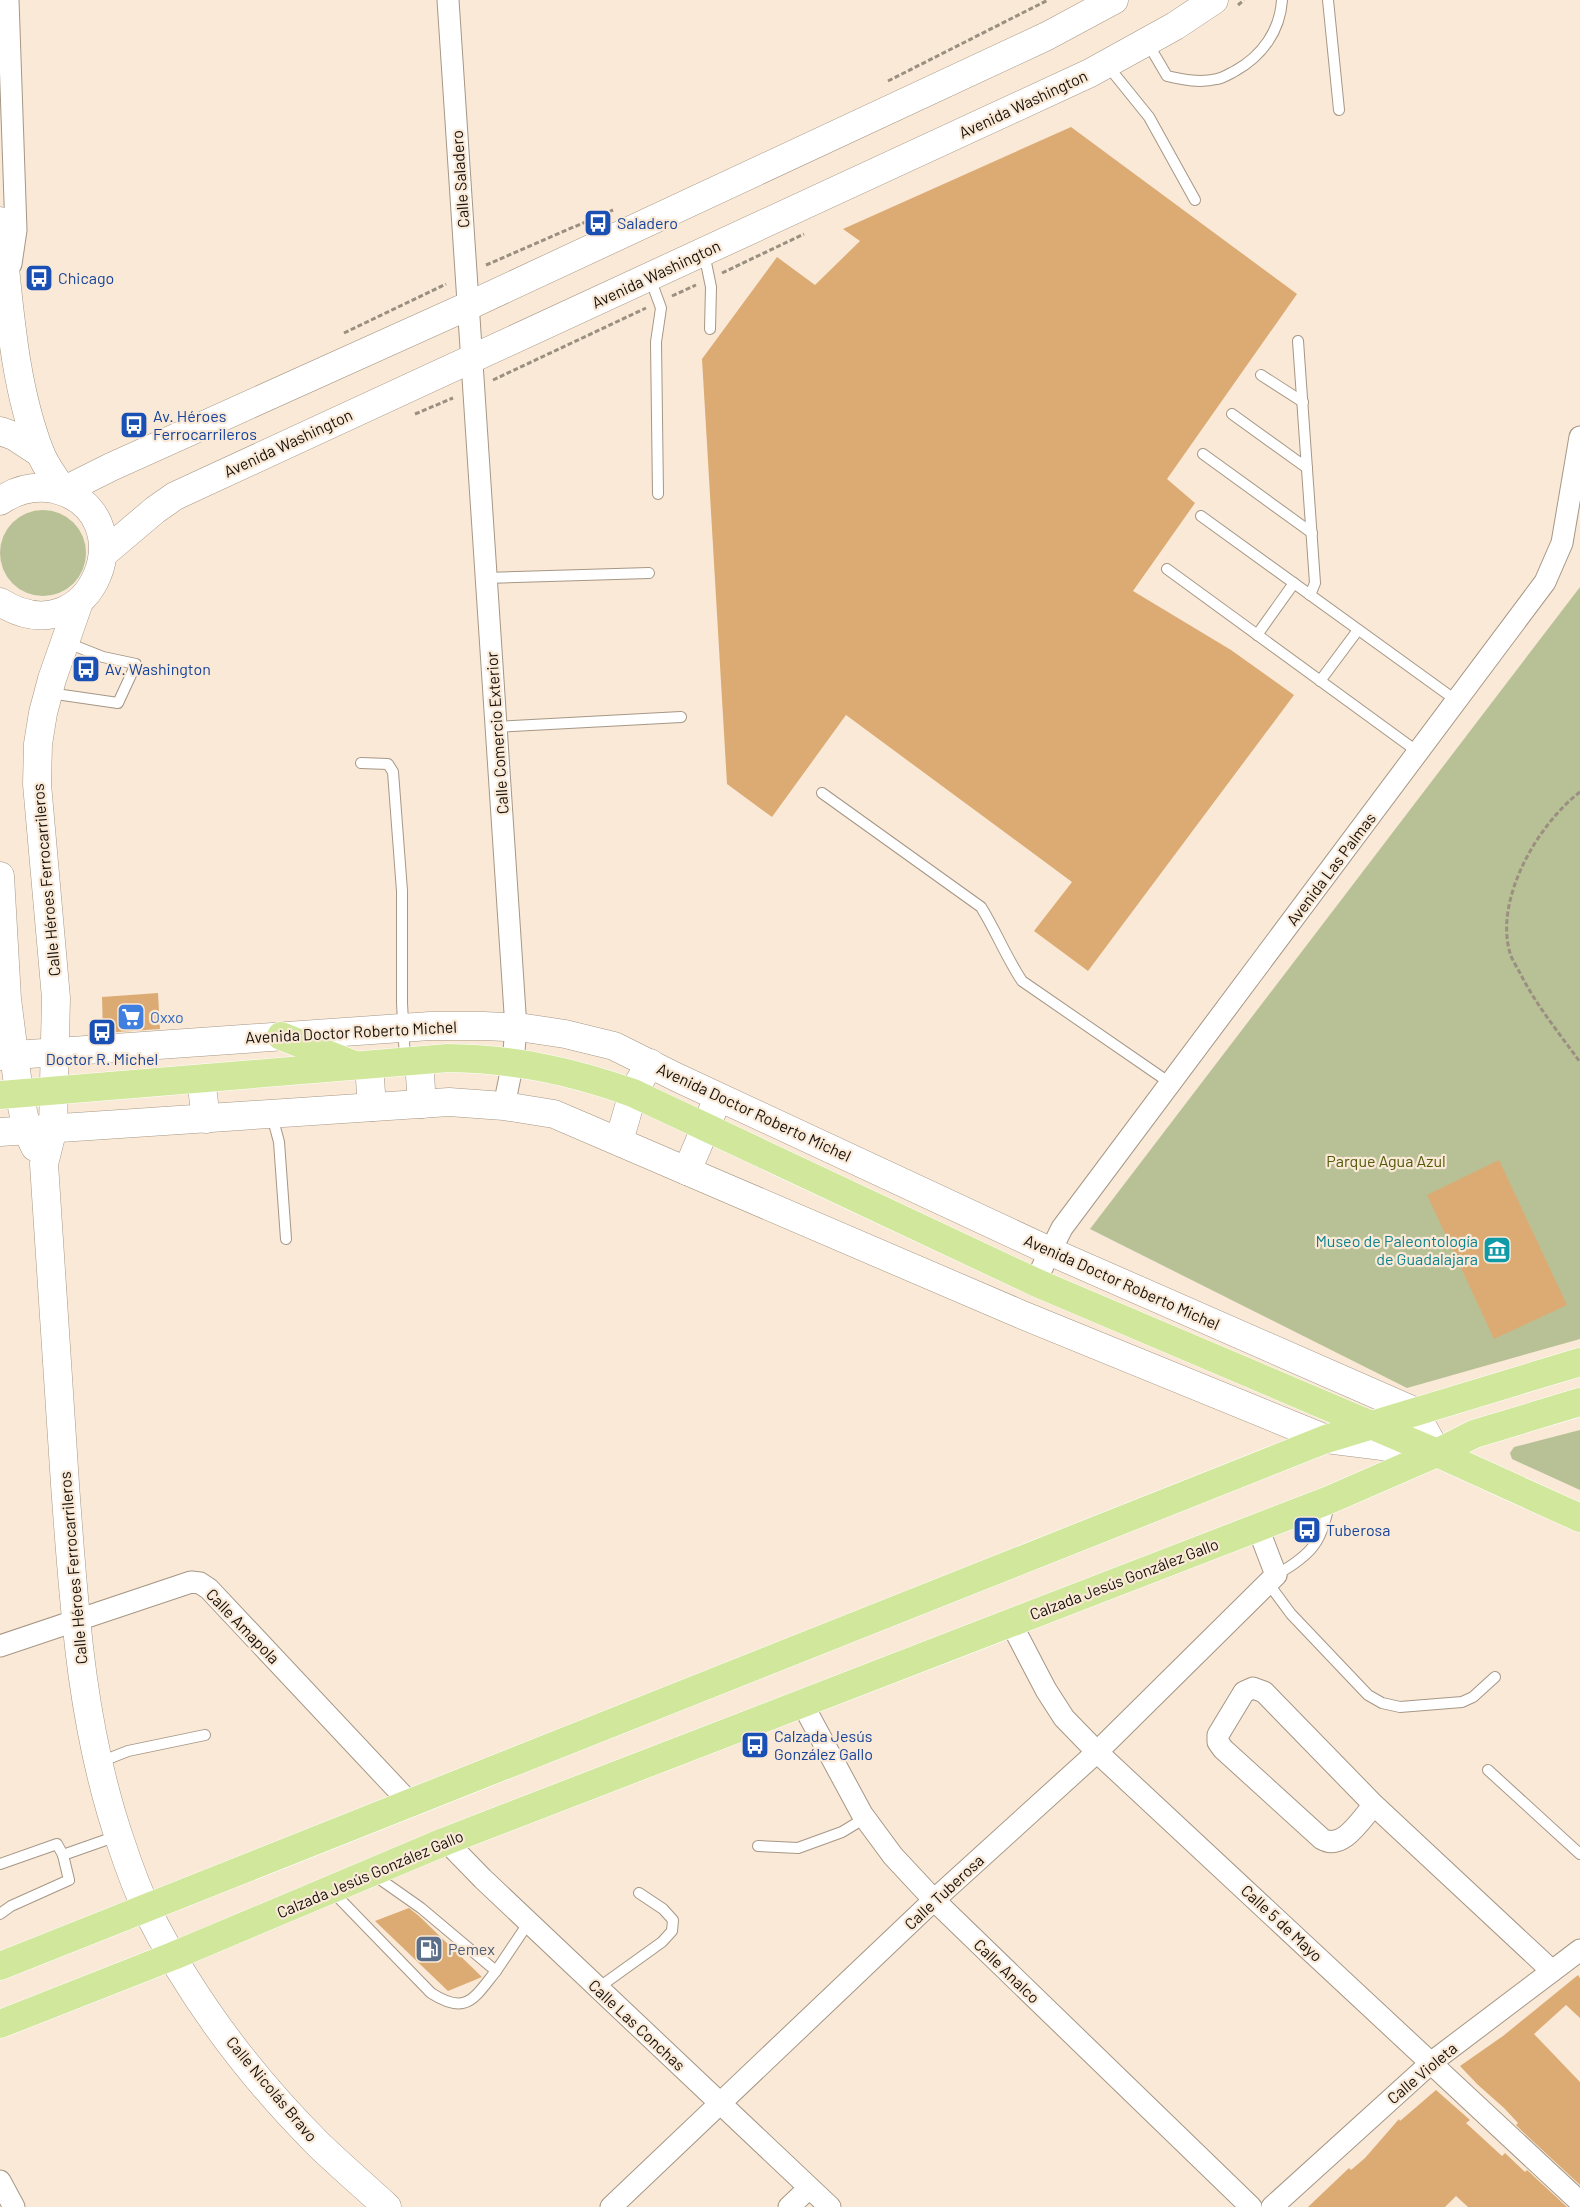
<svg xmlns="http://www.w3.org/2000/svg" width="1580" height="2207" viewBox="0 0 1580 2207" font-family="Barlow,sans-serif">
<rect width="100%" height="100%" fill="#f9e9d6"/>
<!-- green -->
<g fill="#b8c196">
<circle cx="43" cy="553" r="43"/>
<polygon points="1580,587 1580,1339 1407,1388 1090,1229"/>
<polygon points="1580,1430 1580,1490 1512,1459 1510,1453 1514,1447"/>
</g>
<!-- building -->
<g fill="#dcab74">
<polygon points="1071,127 1297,294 1167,479 1195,503 1133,591 1231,650 1294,695 1088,971 1034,931 1072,882 846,715 772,817 727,784 702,359 777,257 815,285 860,241 843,229"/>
<polygon points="158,993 160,1029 103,1033 102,997"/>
<polygon points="1499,1160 1567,1305 1494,1339 1427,1195"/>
<polygon points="409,1908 419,1916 482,1977 448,1991 375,1921"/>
<polygon points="1578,1975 1580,1978 1580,2018 1566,2005 1534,2034 1580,2082 1580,2185 1524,2133 1516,2125 1518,2123 1504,2108 1477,2084 1460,2066 1503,2036"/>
<polygon points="1436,2090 1470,2120 1466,2123 1502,2156 1505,2153 1525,2172 1527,2170 1567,2207 1468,2207 1456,2196 1445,2207 1308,2207 1349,2168 1351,2170 1365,2158 1399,2119 1400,2121"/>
</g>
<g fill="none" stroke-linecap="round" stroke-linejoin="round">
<defs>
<g id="lane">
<polyline points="1328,0 1339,110"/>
<path d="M1147 42 1167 76C1184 80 1200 83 1217 79 1223 78 1229 74 1235 71 1262 56 1280 31 1282 0"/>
<polyline points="1107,65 1149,117 1195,200"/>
<polyline points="704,253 711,287 710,329"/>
<polyline points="650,278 661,308 656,342 658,494"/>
<polyline points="1298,341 1315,583 1310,595"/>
<polyline points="1261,375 1303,402"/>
<polyline points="1232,414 1307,468"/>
<polyline points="1203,454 1312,533"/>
<polyline points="1201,516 1457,701"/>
<polyline points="1167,569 1418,752"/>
<polyline points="486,578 649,573"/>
<polyline points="1257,635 1294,583"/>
<polyline points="1320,681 1358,630"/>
<polyline points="49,693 118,703 136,664 103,657 65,642"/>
<polyline points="496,727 681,717"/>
<polyline points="361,763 388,764 393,772 402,891 402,1003 405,1060"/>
<path d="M822 793 981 907C996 931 1006 957 1022 981L1170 1083"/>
<polyline points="272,1116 279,1142 286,1239"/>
<path d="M1276 1575C1311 1555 1323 1542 1329 1502"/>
<polyline points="1268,1583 1291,1614 1368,1695 1382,1703 1400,1707 1462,1702 1473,1697 1495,1677"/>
<polyline points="100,1762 128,1751 205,1735"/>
<polyline points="1488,1770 1580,1854"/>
<polyline points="758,1846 798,1848 842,1832 865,1818"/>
<polyline points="0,1864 57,1844 63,1855"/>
<polyline points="374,1875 421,1908 496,1971 529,1922"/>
<path d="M332 1891 431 1993C467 2016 474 1998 496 1971"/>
<polyline points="0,1914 11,1906 69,1880 63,1855 117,1836"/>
<polyline points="598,1988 662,1942 672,1931 673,1920 663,1909 639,1893"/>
</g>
<g id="street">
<polyline points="8,0 16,230 11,264"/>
<polyline points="448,0 516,1028 513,1062 504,1106"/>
<polyline points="1035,1282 1062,1228 1545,582 1562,543 1580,437"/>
<polyline points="1011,1623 1046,1690 1064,1718 1097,1752 1580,2202"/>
<polyline points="0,1646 191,1582 200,1583 209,1589 409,1802"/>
<polyline points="802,1703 862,1814 893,1856 934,1900 1251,2207"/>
<path d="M1374 1805C1361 1819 1343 1851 1322 1839L1223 1749 1218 1742V1735L1244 1692 1253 1688 1264 1692 1374 1805 1552 1971"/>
<polyline points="446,1841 483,1879 830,2207"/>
<polyline points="0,2181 14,2207"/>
<polyline points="611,2207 934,1900 1097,1752 1276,1575 1258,1528"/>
<polyline points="789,2207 809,2188"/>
<polyline points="1272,2207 1432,2062 1580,1950"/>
</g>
<g id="secondary">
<path d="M0 221C9 297 12 380 40 452 45 466 56 479 63 491L111 467 468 306 1047 36 1114 0"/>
<polyline points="0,431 14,436 40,453"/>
<path d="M0 501C16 490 34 485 54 489 148 511 93 660 0 602"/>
<polyline points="103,554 155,510 175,496 1090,73 1175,26 1214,0"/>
<path d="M79 602 52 679 43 713 38 744 37 784 56 998 53 1128 44 1164C51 1271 58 1377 65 1484 74 1607 81 1729 122 1846 129 1867 137 1889 147 1910 190 1996 251 2077 319 2145 341 2166 364 2186 387 2207"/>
<polyline points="0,876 7,999 19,1093 27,1130 35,1147"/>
<polyline points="0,1056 430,1026 484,1026 525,1028 565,1034 614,1046 676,1077 1056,1254 1414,1411 1437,1453"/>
<polyline points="419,1061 422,1104"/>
<polyline points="369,1065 372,1107"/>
<polyline points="201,1079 206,1119"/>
<polyline points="0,1132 449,1102 504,1106 554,1114 1020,1314 1326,1439 1423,1451"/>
<polyline points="619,1141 633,1093 650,1063"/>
<polyline points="687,1171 715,1105"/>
</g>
<g id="primary">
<polyline points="281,1036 352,1064"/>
<path d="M0 1095 448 1058C515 1059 571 1071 633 1093L1035 1282 1437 1453 1580 1518"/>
<polyline points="0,1966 1326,1439 1580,1362"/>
<polyline points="0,2024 173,1956 446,1841 1329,1500 1437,1453 1474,1434 1580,1402"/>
</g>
</defs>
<!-- lane casing -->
<use href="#lane" stroke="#a69786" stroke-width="12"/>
<!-- street casing -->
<use href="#street" stroke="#a69786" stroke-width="23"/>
<!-- secondary casing -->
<use href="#secondary" stroke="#a69786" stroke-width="29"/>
<!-- primary casing -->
<use href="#primary" stroke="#fff" stroke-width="29"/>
<!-- path -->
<g stroke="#9a8f81" stroke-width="3" stroke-dasharray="5 2.5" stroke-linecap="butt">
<polyline points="1238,5 1244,0"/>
<polyline points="888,81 1048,0"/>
<polyline points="486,265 613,210"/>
<polyline points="722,273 804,234"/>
<polyline points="672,296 696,285"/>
<polyline points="344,333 446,284"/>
<polyline points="493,380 646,308"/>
<polyline points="415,414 453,398"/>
<path d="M1580 792C1538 824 1494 899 1510 953 1512 960 1517 967 1520 973 1536 1005 1559 1033 1580 1062"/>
</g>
<!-- lane -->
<use href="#lane" stroke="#fff" stroke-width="10"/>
<!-- street -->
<use href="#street" stroke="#fff" stroke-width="21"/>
<!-- secondary -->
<use href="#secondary" stroke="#fff" stroke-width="28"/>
<!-- primary -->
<use href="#primary" stroke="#d1e79b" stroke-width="28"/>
</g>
<!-- icons -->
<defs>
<symbol id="bus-square" viewBox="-11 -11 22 22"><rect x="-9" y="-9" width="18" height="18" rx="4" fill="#1a4fb4" stroke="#f9e9d6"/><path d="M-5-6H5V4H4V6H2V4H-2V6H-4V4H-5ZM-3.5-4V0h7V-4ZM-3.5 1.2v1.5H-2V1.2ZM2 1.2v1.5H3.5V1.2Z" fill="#fff"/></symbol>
<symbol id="supermarket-square" viewBox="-11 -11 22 22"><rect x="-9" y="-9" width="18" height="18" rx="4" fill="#3f7fe0" stroke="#f9e9d6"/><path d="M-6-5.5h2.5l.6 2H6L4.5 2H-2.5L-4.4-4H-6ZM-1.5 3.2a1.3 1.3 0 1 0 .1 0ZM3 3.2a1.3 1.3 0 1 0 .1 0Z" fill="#fff"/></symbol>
<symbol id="museum-square" viewBox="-11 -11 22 22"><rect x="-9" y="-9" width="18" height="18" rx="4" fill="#0f9aa8" stroke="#f9e9d6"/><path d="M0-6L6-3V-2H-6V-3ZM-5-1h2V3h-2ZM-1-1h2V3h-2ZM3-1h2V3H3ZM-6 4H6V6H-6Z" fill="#fff"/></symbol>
<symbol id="fuel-square" viewBox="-11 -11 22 22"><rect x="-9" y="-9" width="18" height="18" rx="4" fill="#5c6f8a" stroke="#f9e9d6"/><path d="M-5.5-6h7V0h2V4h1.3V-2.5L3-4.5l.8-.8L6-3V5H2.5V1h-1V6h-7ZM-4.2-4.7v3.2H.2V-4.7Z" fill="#fff"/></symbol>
</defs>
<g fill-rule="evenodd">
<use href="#bus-square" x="582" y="207" width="32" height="32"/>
<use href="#bus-square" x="23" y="262" width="32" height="32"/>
<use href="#bus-square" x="118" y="409" width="32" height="32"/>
<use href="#bus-square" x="70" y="653" width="32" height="32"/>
<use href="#supermarket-square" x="115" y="1001" width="32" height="32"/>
<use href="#bus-square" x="86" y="1016" width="32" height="32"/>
<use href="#museum-square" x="1481" y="1234" width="32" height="32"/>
<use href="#bus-square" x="1291" y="1514" width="32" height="32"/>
<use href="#bus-square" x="739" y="1729" width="32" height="32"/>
<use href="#fuel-square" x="413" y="1933" width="32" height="32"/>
</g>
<g text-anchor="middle" stroke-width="4.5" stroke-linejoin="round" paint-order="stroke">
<!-- street labels -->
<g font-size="16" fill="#15100a" stroke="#f9e9d6">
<text transform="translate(1023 104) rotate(-25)" y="6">Avenida Washington</text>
<text transform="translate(460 179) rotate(-94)" y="6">Calle Saladero</text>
<text transform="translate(656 274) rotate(-25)" y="6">Avenida Washington</text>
<text transform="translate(288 443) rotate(-25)" y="6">Avenida Washington</text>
<text transform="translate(497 733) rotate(-94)" y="6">Calle Comercio Exterior</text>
<text transform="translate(1331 869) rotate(-53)" y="6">Avenida Las Palmas</text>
<text transform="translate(46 880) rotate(-95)" y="6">Calle Héroes Ferrocarrileros</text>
<text transform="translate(351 1032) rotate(-3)" y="6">Avenida Doctor Roberto Michel</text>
<text transform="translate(754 1112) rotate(25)" y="6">Avenida Doctor Roberto Michel</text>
<text transform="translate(1122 1282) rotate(24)" y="6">Avenida Doctor Roberto Michel</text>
<text transform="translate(73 1568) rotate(-95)" y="6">Calle Héroes Ferrocarrileros</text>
<text transform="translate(1124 1579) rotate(-21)" y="6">Calzada Jesús González Gallo</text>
<text transform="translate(243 1626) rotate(46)" y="6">Calle Amapola</text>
<text transform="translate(370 1874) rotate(-23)" y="6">Calzada Jesús González Gallo</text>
<text transform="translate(944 1892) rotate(-43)" y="6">Calle Tuberosa</text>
<text transform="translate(1282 1923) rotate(43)" y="6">Calle 5 de Mayo</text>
<text transform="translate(1007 1971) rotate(44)" y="6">Calle Analco</text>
<text transform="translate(637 2025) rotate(43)" y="6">Calle Las Conchas</text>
<text transform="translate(1422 2073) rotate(-40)" y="6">Calle Violeta</text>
<text transform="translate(272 2089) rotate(50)" y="6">Calle Nicolás Bravo</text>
</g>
<!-- transit labels -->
<g font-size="16" fill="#164399" stroke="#f9e9d6" text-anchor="start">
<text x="617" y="229">Saladero</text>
<text x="58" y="284">Chicago</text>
<text x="153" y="422">Av. Héroes<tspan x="153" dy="18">Ferrocarrileros</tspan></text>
<text x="105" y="675">Av. Washington</text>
<text x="102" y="1065" text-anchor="middle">Doctor R. Michel</text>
<text x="1326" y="1536">Tuberosa</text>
<text x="774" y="1742">Calzada Jesús<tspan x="774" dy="18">González Gallo</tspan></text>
</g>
<!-- shop labels -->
<g font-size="16" fill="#366cbe" stroke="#f9e9d6" text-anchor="start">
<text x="150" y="1023">Oxxo</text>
</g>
<!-- park labels -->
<g font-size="16" fill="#515a0b" stroke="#f9e9d6">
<text x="1386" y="1167">Parque Agua Azul</text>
</g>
<!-- culture labels -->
<g font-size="16" fill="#0d838f" stroke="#f9e9d6" text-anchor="end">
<text x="1478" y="1247">Museo de Paleontología<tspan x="1478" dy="18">de Guadalajara</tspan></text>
</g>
<!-- service labels -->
<g font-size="16" fill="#4e5e75" stroke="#f9e9d6" text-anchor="start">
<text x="448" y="1955">Pemex</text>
</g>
</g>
</svg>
